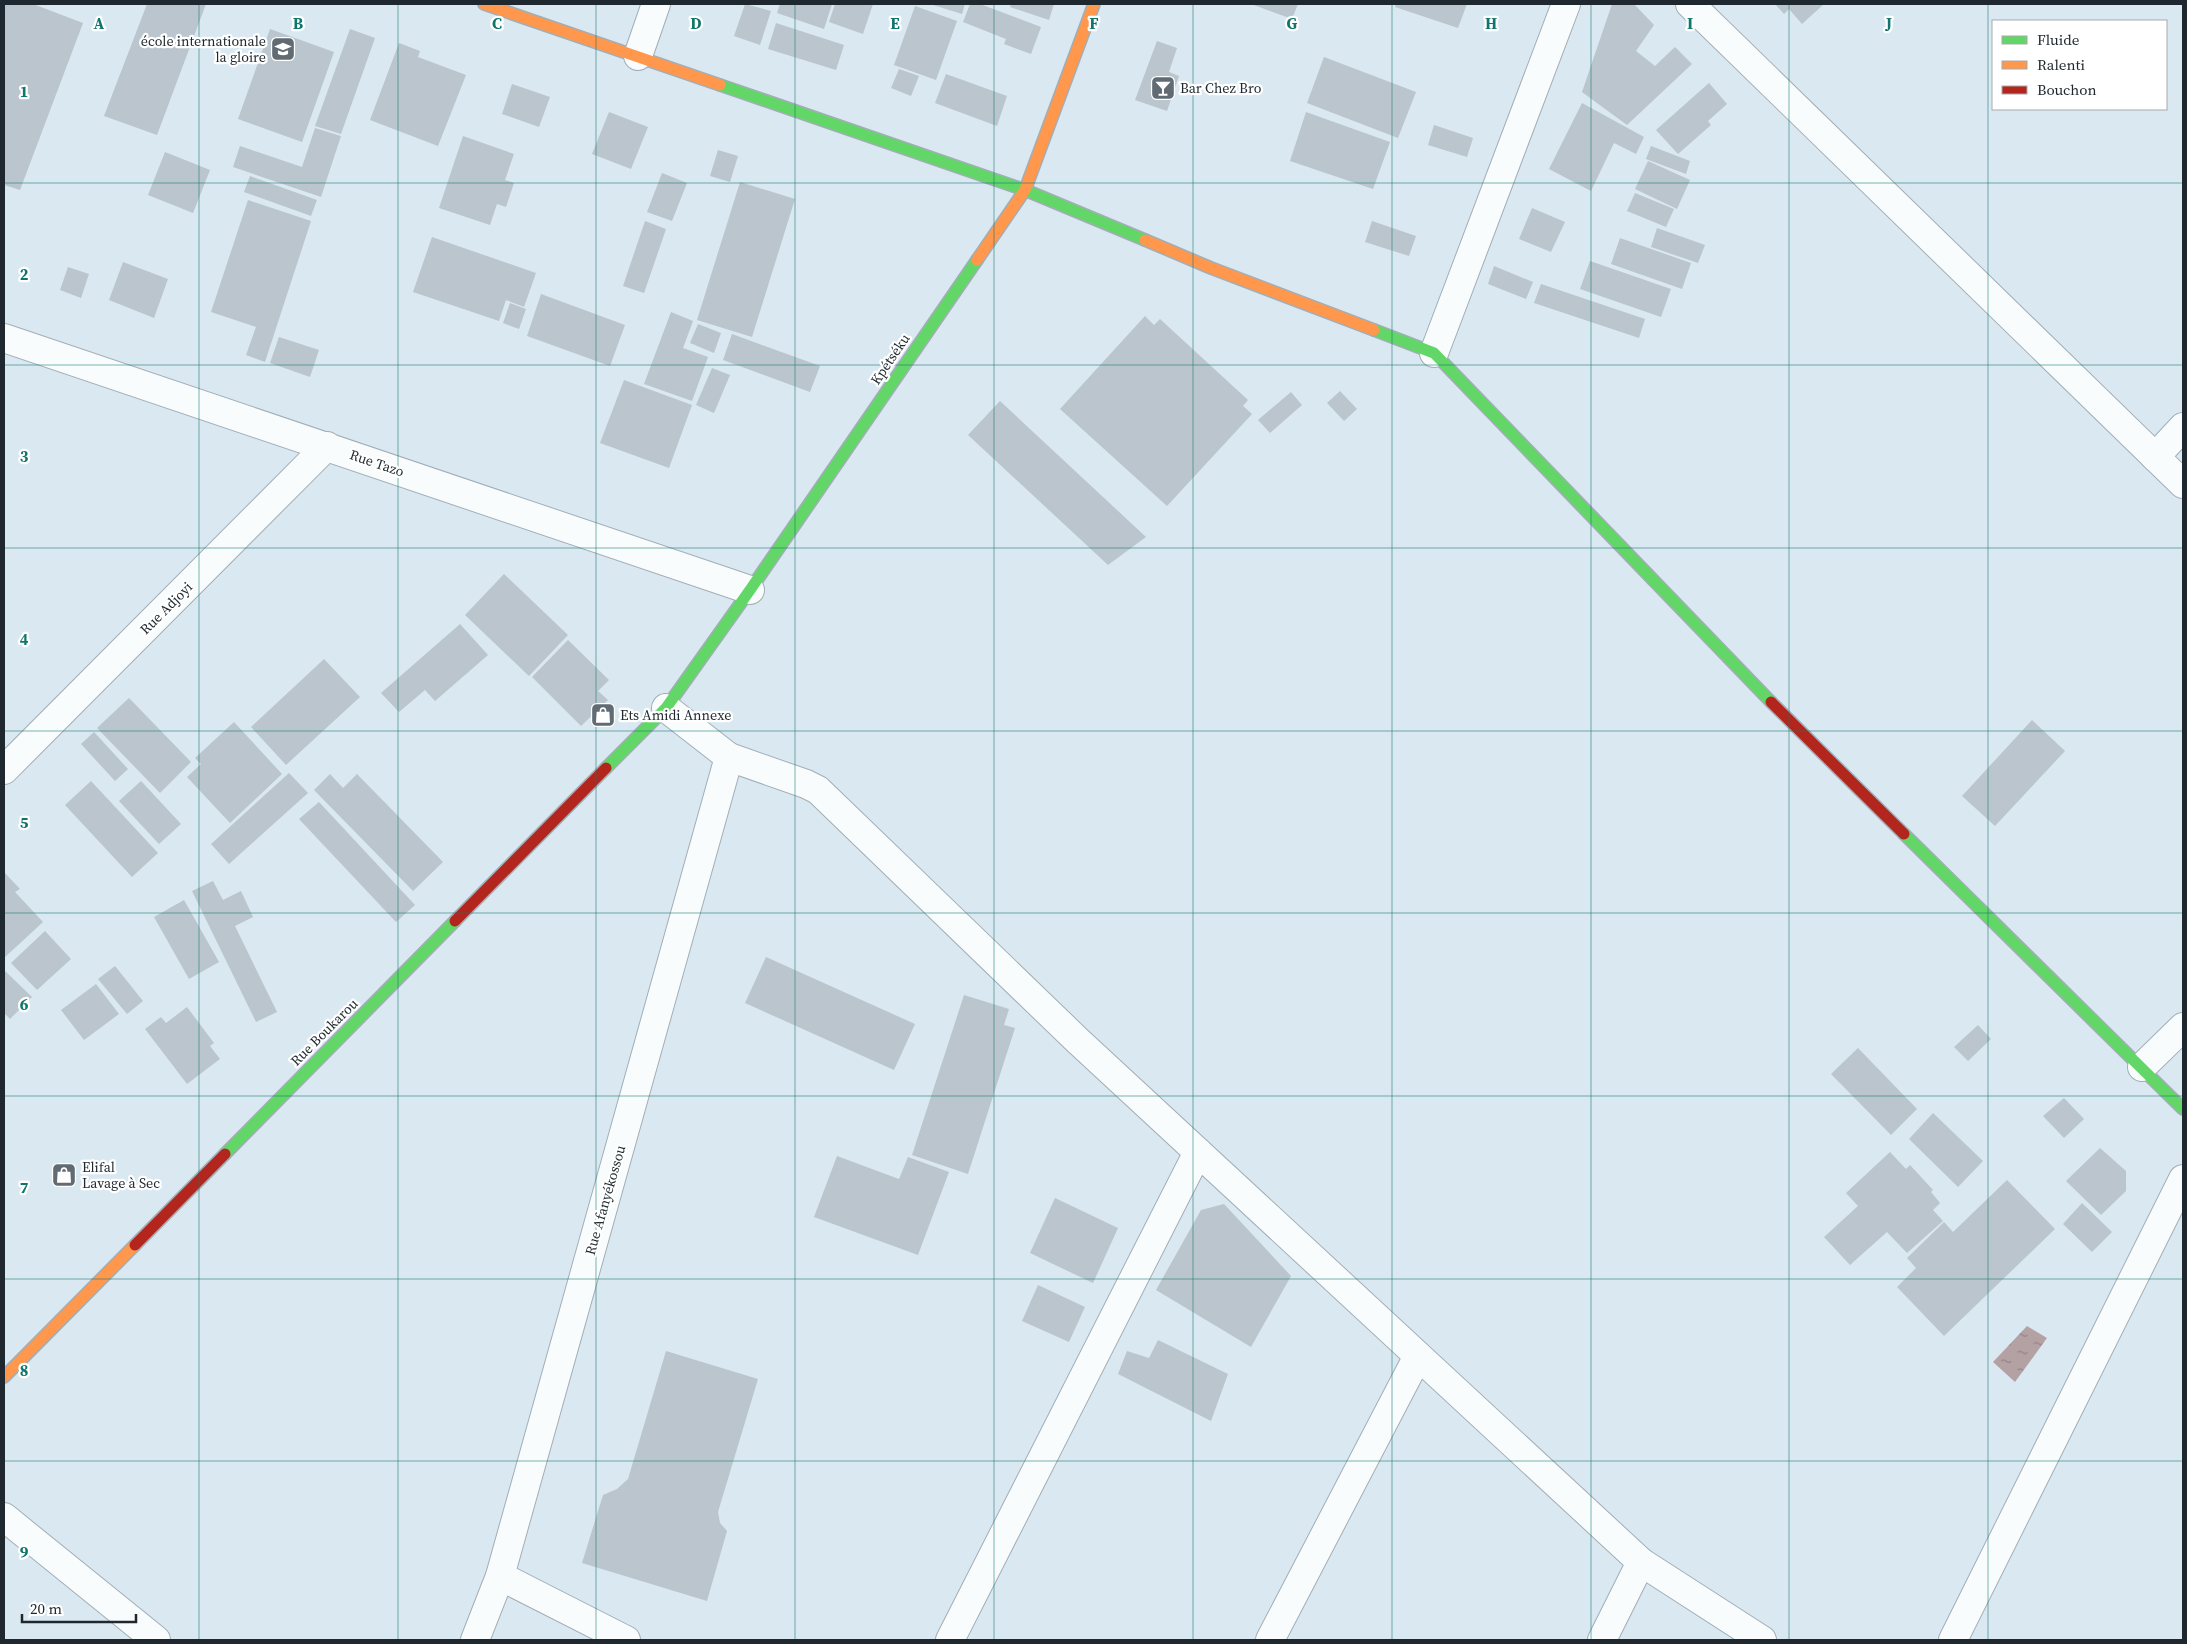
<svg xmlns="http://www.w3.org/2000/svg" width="2187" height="1644" viewBox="0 0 2187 1644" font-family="'Source Serif 4',serif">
<defs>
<pattern id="water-ripples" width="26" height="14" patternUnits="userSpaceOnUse" patternTransform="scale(1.25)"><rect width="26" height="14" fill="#b4a1a4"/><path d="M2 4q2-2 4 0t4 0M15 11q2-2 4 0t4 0" fill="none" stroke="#928386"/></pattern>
</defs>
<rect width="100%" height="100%" fill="#dae8f2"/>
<!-- water -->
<polygon fill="url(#water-ripples)" points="2027,1326 2047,1338 2015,1382 1993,1362"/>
<!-- building -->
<g fill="#bac5cd">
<polygon points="4,4 33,4 83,23 20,190 4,185"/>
<polygon points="147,4 206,4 157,135 104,116"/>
<polygon points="745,4 771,11 760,45 734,36"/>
<polygon points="780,4 832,4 824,29 777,13"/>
<polygon points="835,4 873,4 863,34 829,22"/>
<polygon points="930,4 965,4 962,14"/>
<polygon points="970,4 980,4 1041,27 1031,54 1004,44 1006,39 963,22"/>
<polygon points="1011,4 1054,4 1049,20 1010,7"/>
<polygon points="1251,4 1298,4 1292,19"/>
<polygon points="1396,4 1467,4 1458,28 1395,7"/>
<polygon points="1612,4 1634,4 1654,25 1636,51 1655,66 1675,47 1692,64 1627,125 1582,92"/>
<polygon points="1775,4 1824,4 1802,24 1789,9 1784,14"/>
<polygon points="915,6 957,21 936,80 894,65"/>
<polygon points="776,23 844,45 836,70 768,49"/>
<polygon points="270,29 334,52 302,142 238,119"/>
<polygon points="350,29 375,38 341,134 315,126"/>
<polygon points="1157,41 1177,48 1169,72 1179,76 1167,111 1135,100"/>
<polygon points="399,43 420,51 418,57 466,75 438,146 370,120"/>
<polygon points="1324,57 1416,92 1398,138 1307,103"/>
<polygon points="899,69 919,76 911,96 891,88"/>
<polygon points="946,74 1007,96 997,126 935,103"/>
<polygon points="1709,83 1727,104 1708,121 1711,125 1678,154 1656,130"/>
<polygon points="512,84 550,97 539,127 502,114"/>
<polygon points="1582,103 1644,137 1636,154 1614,143 1591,191 1549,169"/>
<polygon points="609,112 648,127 631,169 592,154"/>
<polygon points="1306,112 1390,142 1373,189 1290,161"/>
<polygon points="1434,125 1473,138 1467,157 1428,145"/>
<polygon points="315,128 341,136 321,197 233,167 240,146 302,167"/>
<polygon points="463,136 514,154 505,180 514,183 506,207 497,204 490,225 439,208"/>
<polygon points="1651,146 1690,161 1686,174 1646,159"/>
<polygon points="718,150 738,156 730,182 710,176"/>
<polygon points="165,152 210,170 193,213 148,195"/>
<polygon points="1648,161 1690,180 1677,209 1635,189"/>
<polygon points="662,173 687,183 672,221 647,212"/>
<polygon points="250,176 317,200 311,216 244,192"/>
<polygon points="740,182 795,199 752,337 697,320"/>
<polygon points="1635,193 1674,209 1666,227 1627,211"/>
<polygon points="248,200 311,221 265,362 246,355 256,327 211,312"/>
<polygon points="1532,208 1565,222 1551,252 1519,239"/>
<polygon points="645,221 666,229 644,293 623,286"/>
<polygon points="1372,221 1416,236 1409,256 1365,242"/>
<polygon points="1657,228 1705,245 1698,263 1651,247"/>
<polygon points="432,237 536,273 524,307 506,300 499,321 413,292"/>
<polygon points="1620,238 1691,263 1682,289 1611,264"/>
<polygon points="1590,261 1671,289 1661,317 1580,289"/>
<polygon points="123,262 168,279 154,318 109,300"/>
<polygon points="1494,266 1533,282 1526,299 1488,284"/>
<polygon points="68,267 89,274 81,298 60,290"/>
<polygon points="1541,284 1645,319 1639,338 1534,303"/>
<polygon points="541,294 625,325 610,366 527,336"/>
<polygon points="510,303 526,309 519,329 503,323"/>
<polygon points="671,312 693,321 683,348 708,357 692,401 644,384"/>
<polygon points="1145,316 1154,325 1160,319 1248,400 1243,406 1252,414 1167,506 1060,409"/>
<polygon points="698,324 721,333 714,353 690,343"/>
<polygon points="732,334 820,366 810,392 723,360"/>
<polygon points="279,337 319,350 310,377 270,363"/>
<polygon points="712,368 730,375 714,413 696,405"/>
<polygon points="624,380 692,405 669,468 600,443"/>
<polygon points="1340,391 1357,409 1344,421 1327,403"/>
<polygon points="1291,392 1302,405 1270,433 1258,420"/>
<polygon points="1000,401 1146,537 1108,565 968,435"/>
<polygon points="504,574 568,635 529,676 465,615"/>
<polygon points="460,624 488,655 435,701 425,690 399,712 381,693"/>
<polygon points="568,640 609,680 598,691 608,700 581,726 532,677"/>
<polygon points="324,659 360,697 286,765 251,727"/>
<polygon points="129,698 191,762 160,793 97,728"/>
<polygon points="2032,720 2065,751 1995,826 1962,796"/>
<polygon points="234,722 282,774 230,823 187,777 201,764 195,758"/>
<polygon points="94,732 128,769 115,781 81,744"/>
<polygon points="289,773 308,793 229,864 211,844"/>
<polygon points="330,774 343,788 357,774 443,862 413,891 314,790"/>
<polygon points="91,781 158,853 132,877 65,805"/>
<polygon points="141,781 181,824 159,844 119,801"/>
<polygon points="319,802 415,905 396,922 299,819"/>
<polygon points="4,872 20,889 15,892 43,922 4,958"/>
<polygon points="213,881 223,900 241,891 253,917 235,926 277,1012 256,1022 192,891"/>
<polygon points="184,900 219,962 189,979 154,917"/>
<polygon points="45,931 71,959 37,990 11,963"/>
<polygon points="766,957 915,1024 894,1070 745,1003"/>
<polygon points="115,966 143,1001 127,1014 98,979"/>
<polygon points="4,970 32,997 10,1019 4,1013"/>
<polygon points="96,984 119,1014 84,1040 61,1010"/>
<polygon points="964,995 1009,1009 1004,1025 1015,1028 968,1174 912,1155"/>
<polygon points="187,1007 214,1043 210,1046 220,1059 187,1084 145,1029 161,1017 166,1023"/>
<polygon points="1978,1025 1991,1039 1968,1061 1954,1047"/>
<polygon points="1858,1048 1917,1109 1891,1135 1831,1074"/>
<polygon points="2064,1098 2084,1119 2064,1138 2043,1116"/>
<polygon points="1933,1113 1983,1161 1958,1187 1909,1139"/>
<polygon points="2100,1148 2126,1171 2126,1191 2101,1215 2066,1181"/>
<polygon points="1890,1152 1906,1169 1910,1165 1933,1190 1931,1192 1940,1203 1933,1210 1943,1221 1907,1253 1887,1232 1850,1265 1824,1237 1858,1206 1846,1193"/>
<polygon points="837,1156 899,1179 908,1157 949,1172 918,1255 814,1217"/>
<polygon points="2007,1180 2055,1229 1944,1336 1897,1287 1916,1268 1907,1258 1944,1222 1953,1232"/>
<polygon points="1055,1198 1118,1228 1093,1283 1030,1253"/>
<polygon points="2082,1203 2112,1232 2092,1252 2063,1224"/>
<polygon points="1224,1204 1291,1276 1251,1347 1156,1290 1201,1210"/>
<polygon points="1038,1285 1085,1307 1069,1342 1022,1321"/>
<polygon points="1158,1340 1228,1374 1211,1421 1118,1374 1127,1351 1149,1358"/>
<polygon points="666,1351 758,1379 718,1512 720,1523 727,1531 707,1601 582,1563 603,1495 617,1489 628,1479"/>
</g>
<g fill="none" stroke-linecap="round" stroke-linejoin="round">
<defs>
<g id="street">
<polyline points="1690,4 2183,484"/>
<polyline points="638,56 656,4"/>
<polyline points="4,338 750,590"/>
<polyline points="1434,353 1566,4"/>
<polyline points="2155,457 2183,427"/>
<polyline points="666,708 729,757 806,784 818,790 1077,1040 1641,1562 1762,1640"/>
<polyline points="4,770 327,446"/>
<polyline points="2142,1067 2183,1027"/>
<polyline points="4,1517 156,1640"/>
<polyline points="500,1576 626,1640"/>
<polyline points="475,1640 500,1576 729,757"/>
<polyline points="950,1640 1198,1152"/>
<polyline points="1270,1640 1418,1356"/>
<polyline points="1602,1640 1641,1562"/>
<polyline points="1953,1640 2183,1179"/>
</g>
<g id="fast">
<polyline points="720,85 1025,190 1145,240"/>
<polyline points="1374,330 1434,353 1771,702"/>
<polyline points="606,768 666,708 750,590 977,260"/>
<polyline points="1904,834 2183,1109"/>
<polyline points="225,1154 455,921"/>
</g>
<g id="slow">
<polyline points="484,4 720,85"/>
<polyline points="1145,240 1211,268 1374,330"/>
<polyline points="977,260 1025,190 1094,4"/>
<polyline points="4,1377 135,1245"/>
</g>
<g id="jam">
<polyline points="1771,702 1904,834"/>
<polyline points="455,921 606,768"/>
<polyline points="135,1245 225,1154"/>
</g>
</defs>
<!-- street casing -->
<use href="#street" stroke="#a2aeb6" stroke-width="30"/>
<!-- fast casing -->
<use href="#fast" stroke="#a2aeb6" stroke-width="14"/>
<!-- slow casing -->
<use href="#slow" stroke="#a2aeb6" stroke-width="14"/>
<!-- jam casing -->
<use href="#jam" stroke="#a2aeb6" stroke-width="14"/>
<!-- street -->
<use href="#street" stroke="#f9fcfd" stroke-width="28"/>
<!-- fast -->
<use href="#fast" stroke="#63d668" stroke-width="11"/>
<!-- slow -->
<use href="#slow" stroke="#ff974d" stroke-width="11"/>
<!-- jam -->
<use href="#jam" stroke="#b3261e" stroke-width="11"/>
</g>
<!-- grid -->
<path fill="none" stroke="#0f766e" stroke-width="1" stroke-opacity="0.55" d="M199 4V1640M398 4V1640M596 4V1640M795 4V1640M994 4V1640M1193 4V1640M1392 4V1640M1591 4V1640M1789 4V1640M1988 4V1640M4 183H2183M4 365H2183M4 548H2183M4 731H2183M4 913H2183M4 1096H2183M4 1279H2183M4 1461H2183"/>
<!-- icons -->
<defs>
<symbol id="school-square" viewBox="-11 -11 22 22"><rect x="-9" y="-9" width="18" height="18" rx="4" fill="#606b73" stroke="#fff"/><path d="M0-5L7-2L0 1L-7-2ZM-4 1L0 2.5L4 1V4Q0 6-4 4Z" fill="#fff"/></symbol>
<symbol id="bar-square" viewBox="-11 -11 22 22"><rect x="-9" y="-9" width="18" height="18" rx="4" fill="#606b73" stroke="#fff"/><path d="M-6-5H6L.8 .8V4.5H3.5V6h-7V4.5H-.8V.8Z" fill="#fff"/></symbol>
<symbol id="shop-square" viewBox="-11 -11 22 22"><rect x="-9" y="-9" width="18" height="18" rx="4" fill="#606b73" stroke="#fff"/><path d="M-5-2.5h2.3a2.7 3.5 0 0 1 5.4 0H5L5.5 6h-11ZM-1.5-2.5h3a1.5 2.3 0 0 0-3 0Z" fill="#fff"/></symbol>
</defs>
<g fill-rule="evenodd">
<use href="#school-square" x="269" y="35" width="28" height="28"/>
<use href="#bar-square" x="1149" y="74" width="28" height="28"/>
<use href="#shop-square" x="589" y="701" width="28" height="28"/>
<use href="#shop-square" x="50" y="1161" width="28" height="28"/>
</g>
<g text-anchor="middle" stroke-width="4.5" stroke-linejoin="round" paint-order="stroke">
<!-- poi labels -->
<g font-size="14" fill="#1e282e" stroke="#fff" text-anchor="start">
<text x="266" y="46" text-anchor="end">école internationale<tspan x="266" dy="16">la gloire</tspan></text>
<text x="1180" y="93">Bar Chez Bro</text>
<text x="620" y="720">Ets Amidi Annexe</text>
<text x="82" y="1172">Elifal<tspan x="82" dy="16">Lavage à Sec</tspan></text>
</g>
<!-- street labels -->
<g font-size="14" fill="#1e282e" stroke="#fff">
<text transform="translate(890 359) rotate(-56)" y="5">Kpétséku</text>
<text transform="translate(377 463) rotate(19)" y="5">Rue Tazo</text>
<text transform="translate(166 608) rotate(-45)" y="5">Rue Adjoyi</text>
<text transform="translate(324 1032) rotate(-45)" y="5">Rue Boukarou</text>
<text transform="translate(605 1200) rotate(-74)" y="5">Rue Afanyékossou</text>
</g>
</g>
<g font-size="16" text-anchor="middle" font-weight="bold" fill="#0f766e" stroke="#fff" stroke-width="4.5" stroke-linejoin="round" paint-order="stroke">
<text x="99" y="29">A</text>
<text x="298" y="29">B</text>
<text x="497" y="29">C</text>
<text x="696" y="29">D</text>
<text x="895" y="29">E</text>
<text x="1094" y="29">F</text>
<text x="1292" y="29">G</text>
<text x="1491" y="29">H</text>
<text x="1690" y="29">I</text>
<text x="1889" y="29">J</text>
<text x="24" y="97">1</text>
<text x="24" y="280">2</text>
<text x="24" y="462">3</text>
<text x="24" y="645">4</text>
<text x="24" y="828">5</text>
<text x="24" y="1010">6</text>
<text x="24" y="1193">7</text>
<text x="24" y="1376">8</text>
<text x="24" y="1558">9</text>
</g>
<!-- border -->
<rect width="2187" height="1644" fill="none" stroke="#1e282e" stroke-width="10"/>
<!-- legend -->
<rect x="1992" y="20" width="175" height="90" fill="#ffffff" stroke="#a5a9ab"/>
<rect x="2002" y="36" width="25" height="8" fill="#63d668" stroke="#a5a9ab"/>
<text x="2037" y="45" font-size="15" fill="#1e282e">Fluide</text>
<rect x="2002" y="61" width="25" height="8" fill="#ff974d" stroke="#a5a9ab"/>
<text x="2037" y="70" font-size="15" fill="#1e282e">Ralenti</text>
<rect x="2002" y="86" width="25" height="8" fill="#b3261e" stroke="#a5a9ab"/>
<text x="2037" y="95" font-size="15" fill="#1e282e">Bouchon</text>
<!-- scale -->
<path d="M22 1614v8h114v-8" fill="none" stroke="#1e282e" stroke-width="2.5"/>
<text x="30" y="1614" font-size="15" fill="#1e282e" stroke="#ffffff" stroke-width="4" paint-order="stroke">20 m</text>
</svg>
